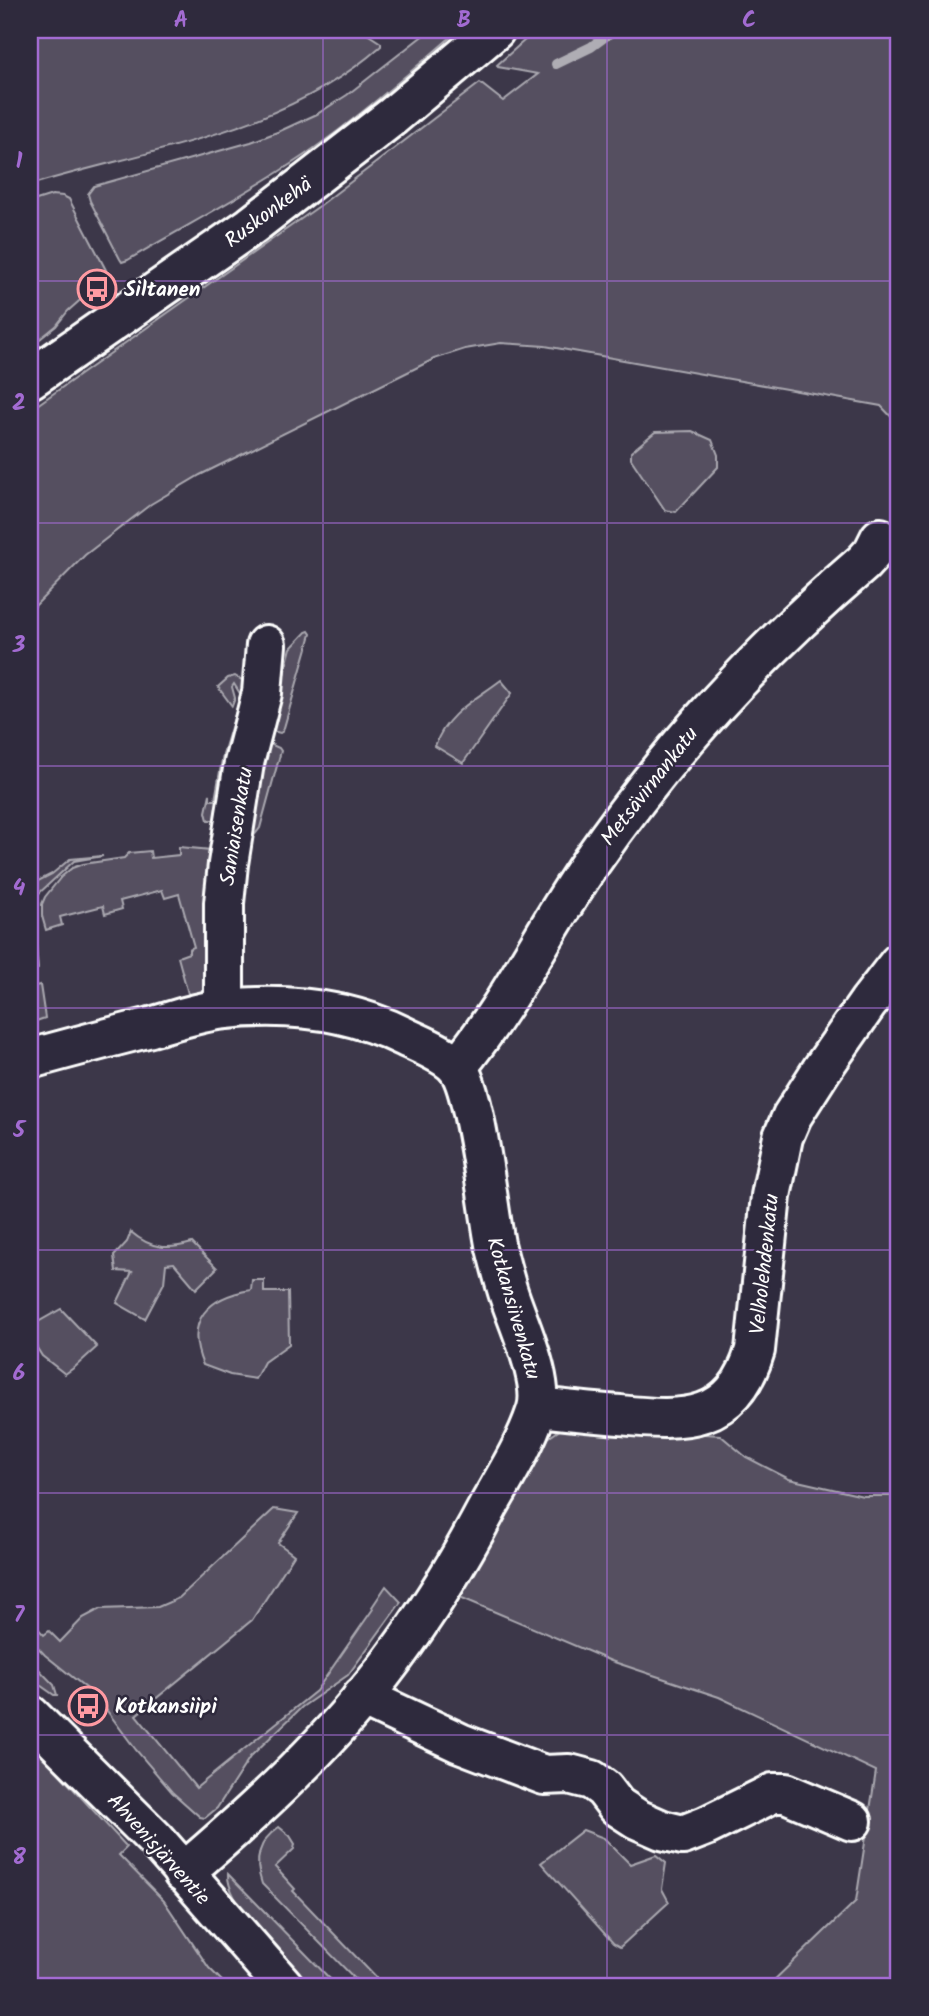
<svg xmlns="http://www.w3.org/2000/svg" width="929" height="2016" viewBox="0 0 929 2016" font-family="Kalam,sans-serif">
<rect width="100%" height="100%" fill="#3c3749"/>
<filter id="ink" filterUnits="userSpaceOnUse"><feTurbulence type="fractalNoise" baseFrequency=".0143" numOctaves="2"/><feDisplacementMap in="SourceGraphic" scale="14" xChannelSelector="R" yChannelSelector="G"/><feConvolveMatrix kernelMatrix="1 2 1 2 8 2 1 2 1" color-interpolation-filters="sRGB"/></filter>
<g filter="url(#ink)">
<!-- green -->
<g fill="#555060" stroke="#aaa8b0" stroke-width="2">
<path d="M30 30H361L381 43V46C285 132 149 149 30 185Z"/>
<path d="M430 30H459C410 72 360 117 306 154 249 193 187 225 128 260L122 262 120 259 90 201 88 194 94 186 251 142 280 131 317 114 347 95Z"/>
<polygon points="536,30 899,30 899,425 881,406 545,346 501,343 465,349 434,359 200,475 151,504 85,555 30,611 30,410 318,207 480,83 503,101 538,74 498,67 497,65"/>
<polygon points="52,195 63,196 69,199 106,270 105,278 68,311 56,326 30,347 30,202"/>
<polygon points="692,431 712,440 718,455 718,467 676,512 665,510 631,459 631,452 655,432"/>
<polygon points="309,631 311,634 283,731 280,733 269,730 291,648 306,632"/>
<polygon points="235,676 245,682 221,820 208,820 206,812 210,794 210,800 215,800 223,754 241,695 234,684 232,687 235,698 232,706 218,687 228,678"/>
<path d="M501 680 512 693 463 763 435 746C446 713 475 700 501 680Z"/>
<polygon points="268,743 279,748 281,751 260,828 253,837 247,839"/>
<polygon points="179,847 211,850 207,990 202,996 190,1001 178,957 189,953 189,949 194,947 179,894 165,898 162,890 120,901 122,909 105,914 103,906 60,917 62,925 46,930 42,916 42,904 45,897 61,877 72,868 83,864 124,858 129,853 150,851 151,858 179,855"/>
<polygon points="103,856 74,861 36,896 32,884 52,874 70,859"/>
<polygon points="30,919 36,945 38,969 30,970"/>
<polygon points="40,985 45,1018 30,1023 30,987"/>
<path d="M131 1232C151 1249 168 1250 192 1243L217 1268 196 1289 174 1263 166 1264 164 1283 145 1319 117 1303 132 1272 116 1271 114 1256 127 1242Z"/>
<path d="M252 1280H264V1292H288L289 1344 264 1362 255 1379 230 1375 203 1365C184 1320 208 1297 251 1290Z"/>
<polygon points="61,1309 97,1347 75,1367 65,1374 42,1356 30,1337 38,1322"/>
<polygon points="567,1425 720,1435 746,1457 789,1479 863,1496 899,1496 899,1986 768,1986 856,1901 876,1771 719,1697 611,1661 455,1595 541,1443"/>
<polygon points="274,1509 298,1513 278,1543 294,1555 252,1620 136,1715 196,1788 316,1691 373,1609 372,1607 386,1586 401,1602 348,1675 302,1707 250,1757 217,1808 205,1818 200,1817 172,1792 136,1750 96,1696 45,1655 30,1639 30,1620 44,1635 49,1631 60,1642 83,1618 100,1609 158,1607 179,1598"/>
<polygon points="30,1660 54,1685 57,1695 54,1695 30,1678"/>
<polygon points="30,1742 127,1847 119,1855 164,1901 209,1968 227,1986 30,1986"/>
<path d="M279 1827 290 1836 295 1844 294 1849 275 1867 295 1889 293 1891 384 1986H362L262 1884C254 1861 258 1841 279 1827Z"/>
<polygon points="583,1830 604,1838 630,1864 656,1855 666,1863 662,1889 669,1902 620,1947 613,1943 541,1863"/>
<path d="M228 1874 337 1986H312C290 1963 226 1906 228 1874Z"/>
</g>
<g fill="none" stroke-linecap="round" stroke-linejoin="round">
<!-- stream -->
<polyline stroke="#afadb4" stroke-width="10" points="556,64 591,47 614,30"/>
<defs>
<g id="minor">
<polyline points="224,1009 224,903 228,864 244,763 262,693 266,645"/>
<path d="M30 1059C70 1048 111 1037 151 1027 176 1020 201 1011 226 1009 286 1003 348 1009 403 1036 419 1044 446 1054 457 1067 476 1091 488 1208 495 1244 499 1260 503 1276 508 1292 517 1321 547 1383 536 1412 525 1445 506 1475 489 1505 461 1558 429 1611 393 1659 334 1739 258 1809 183 1873"/>
<path d="M457 1067C510 1004 544 929 591 862 670 748 757 654 863 563L873 552 880 538"/>
<path d="M538 1407C566 1410 593 1413 620 1415 685 1422 734 1422 755 1350L771 1196 783 1137 792 1116 822 1069 868 1003 899 963"/>
<polyline points="362,1697 460,1743 544,1775 569,1774 592,1780 604,1789 617,1806 637,1819 662,1830 683,1835 706,1826 773,1793 786,1793 852,1821"/>
</g>
<g id="major">
<polyline points="30,379 251,226 393,116 495,30"/>
<polyline points="30,1715 155,1839 284,1986"/>
</g>
</defs>
<!-- minor casing -->
<use href="#minor" stroke="#fff" stroke-width="44"/>
<!-- major casing -->
<use href="#major" stroke="#fff" stroke-width="44"/>
<!-- minor -->
<use href="#minor" stroke="#2f2a3d" stroke-width="38"/>
<!-- major -->
<use href="#major" stroke="#2f2a3d" stroke-width="38"/>
</g>
</g>
<!-- grid -->
<path fill="none" stroke="#a36bd2" stroke-width="2" stroke-opacity="0.55" d="M323 30V1986M607 30V1986M30 281H899M30 523H899M30 766H899M30 1008H899M30 1250H899M30 1493H899M30 1735H899"/>
<!-- icons -->
<defs>
<symbol id="bus-ring" viewBox="-11 -11 22 22"><circle r="9.5" fill="#2f2a3d" stroke="#ff9aa2" stroke-width="1.5"/><path d="M-5-6H5V4H4V6H2V4H-2V6H-4V4H-5ZM-3.5-4V0h7V-4ZM-3.5 1.2v1.5H-2V1.2ZM2 1.2v1.5H3.5V1.2Z" fill="#ff9aa2"/></symbol>
</defs>
<g fill-rule="evenodd">
<use href="#bus-ring" x="75" y="267" width="44" height="44"/>
<use href="#bus-ring" x="66" y="1684" width="44" height="44"/>
</g>
<g text-anchor="middle" stroke-width="5" stroke-linejoin="round" paint-order="stroke">
<!-- street labels -->
<g font-size="21" fill="#fff" stroke="#2f2a3d">
<text transform="translate(268 212) rotate(-37)" y="7">Ruskonkehä</text>
<text transform="translate(649 786) rotate(-52)" y="7">Metsävirnankatu</text>
<text transform="translate(236 826) rotate(-81)" y="7">Saniaisenkatu</text>
<text transform="translate(764 1264) rotate(-84)" y="7">Velholehdenkatu</text>
<text transform="translate(514 1308) rotate(74)" y="7">Kotkansiivenkatu</text>
<text transform="translate(159 1849) rotate(48)" y="7">Ahvenisjärventie</text>
</g>
<!-- poi labels -->
<g font-size="21" font-weight="bold" fill="#fff" stroke="#2f2a3d" text-anchor="start">
<text x="124" y="296">Siltanen</text>
<text x="115" y="1713">Kotkansiipi</text>
</g>
</g>
<!-- margin -->
<rect width="929" height="2016" fill="none" stroke="#2f2a3d" stroke-width="77"/>
<rect x="38" y="38" width="852" height="1940" fill="none" stroke="#a36bd2" stroke-width="2.5"/>
<g font-size="23" text-anchor="middle" font-weight="bold" fill="#a36bd2">
<text x="181" y="27">A</text>
<text x="464" y="27">B</text>
<text x="749" y="27">C</text>
<text x="19" y="168">1</text>
<text x="19" y="410">2</text>
<text x="19" y="652">3</text>
<text x="19" y="895">4</text>
<text x="19" y="1137">5</text>
<text x="19" y="1380">6</text>
<text x="19" y="1622">7</text>
<text x="19" y="1864">8</text>
</g>
</svg>
